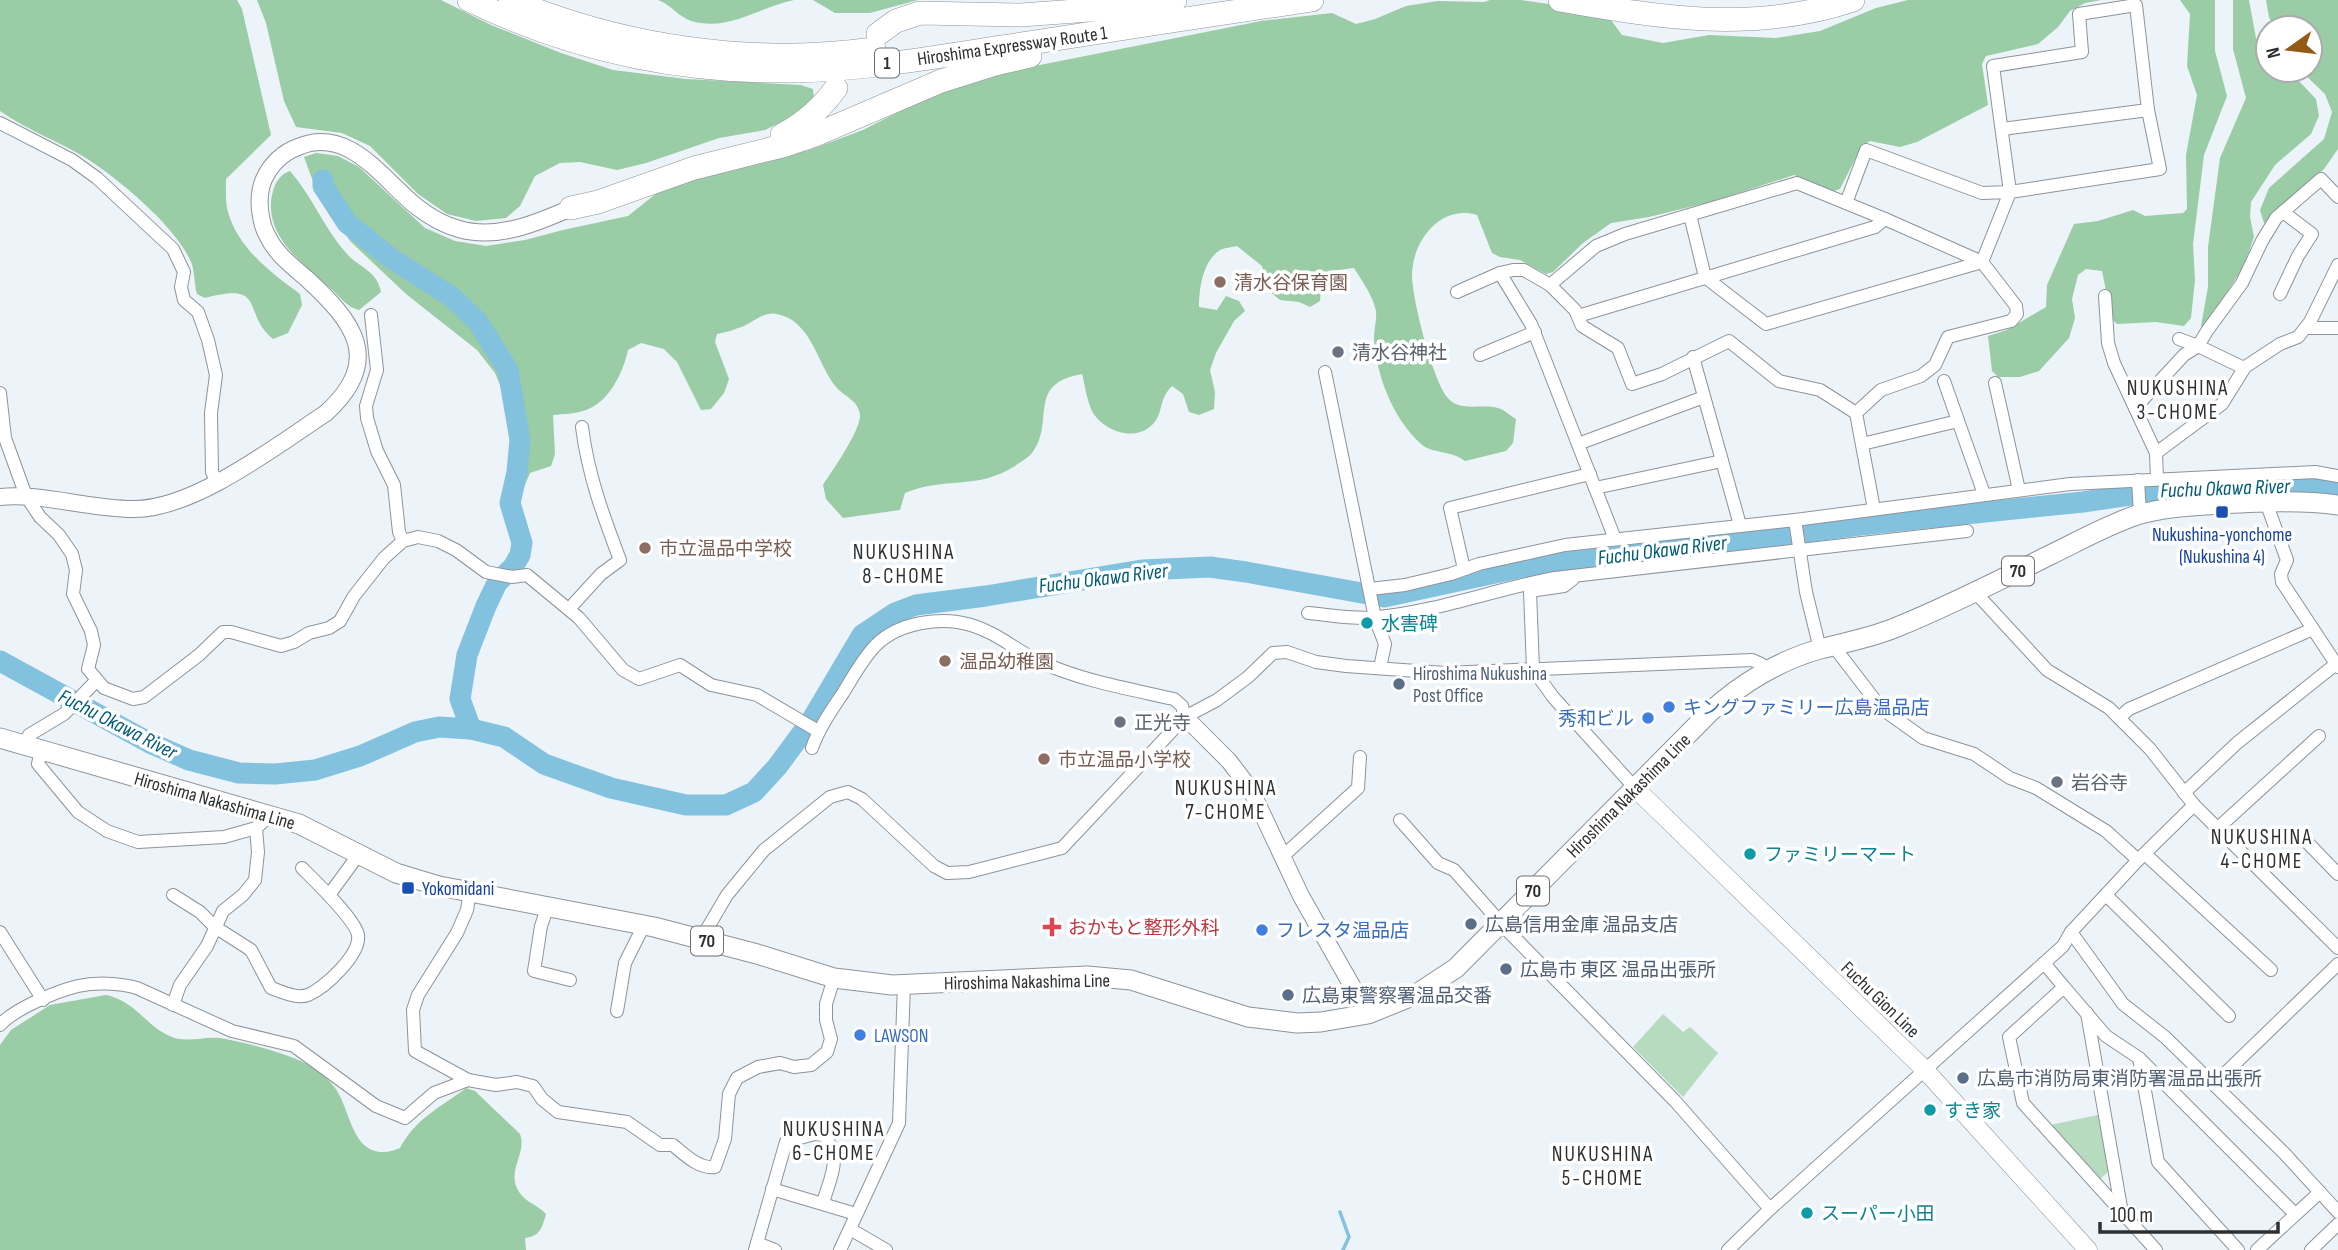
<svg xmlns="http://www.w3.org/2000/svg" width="2338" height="1250" viewBox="0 0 2338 1250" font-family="'Sofia Sans Condensed','Noto Sans JP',sans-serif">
<rect width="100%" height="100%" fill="#ecf3f9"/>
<!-- green -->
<g fill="#b7dbbe">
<polygon points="1663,1014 1683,1032 1690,1027 1718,1053 1683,1097 1633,1047"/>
<polygon points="2098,1115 2110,1170 2100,1179 2050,1125"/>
</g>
<!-- forest -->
<g fill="#9acca5">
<path d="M0 0H237L242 9 271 135 226 179C226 189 225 202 228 212 238 248 271 273 300 294L302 305 288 333 273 339C241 313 268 281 205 298L197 294C194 284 195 271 191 262 176 227 121 181 89 160 61 142 28 131 0 111Z"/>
<polygon points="257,0 441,0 491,25 561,53 613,70 686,79 801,85 813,89 814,99 793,116 765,130 719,138 646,163 617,170 580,162 560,163 535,176 520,206 506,218 476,221 447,214 418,194 370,146 342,133 296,127 284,101 266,23"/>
<path d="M658 0H794C759 7 729 32 691 21 679 17 670 4 658 0Z"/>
<polygon points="813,0 918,0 870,13 835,13"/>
<path d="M1490 0H1520L1605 12 1622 35 1663 43 1709 35 1776 38 1820 31 1876 8 1908 0H2101L2085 3 2070 11 2058 27 2038 44 1986 56 1982 64 1988 105 1917 142 1900 147 1870 141 1861 147 1840 189 1834 191 1794 175 1714 201 1649 217 1611 223 1583 243 1553 272 1546 274 1520 260 1500 257 1492 253 1477 215C1441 204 1413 240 1412 274 1412 299 1432 377 1447 397 1459 413 1482 403 1498 408 1504 409 1510 416 1516 419L1513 443 1506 451 1465 461C1451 450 1432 454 1421 444 1393 419 1376 375 1374 338 1374 329 1377 320 1376 311 1373 296 1362 281 1354 268L1330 271 1322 281 1320 301 1310 307 1299 302 1280 300 1268 290 1262 266 1237 246C1232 247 1224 248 1220 250 1203 261 1199 288 1199 307L1217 310 1226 296 1239 301 1245 311 1234 321 1216 353 1210 370 1215 392 1214 409 1199 415 1189 412 1183 394 1172 386C1158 400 1164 412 1153 424 1135 443 1103 431 1092 411 1087 401 1085 385 1082 374 1025 384 1056 422 1032 453 1028 458 1020 462 1015 466 975 491 945 476 905 493L900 510 843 518 826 499 823 485C832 471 861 430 860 415 859 401 844 396 836 387 817 364 812 321 777 314 762 311 752 324 738 328 732 331 724 332 717 334L715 342 729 379 724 393 711 409 701 410 677 362 664 349 641 343 628 350C623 373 609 402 586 410 576 414 563 414 553 415L555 454 551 466 530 473 524 487 515 486 512 465 516 440 505 397 495 373 477 350 406 294 350 241 314 184 304 157 316 153 338 156 359 167 425 228 455 241 486 246 525 240 563 230 628 216 658 192 703 176 809 150 863 130 914 104 971 82 1030 67 1261 21 1332 13 1356 24 1375 19 1406 6 1438 1 1484 2Z"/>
<polygon points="2180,0 2215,0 2215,51 2227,96 2204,155 2193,244 2195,280 2191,318 2184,326 2156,322 2117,324 2112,319 2102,271 2086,269 2078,275 2072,299 2075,318 2069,338 2039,371 2020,377 1998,377 1992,371 1988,336 2007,330 2046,307 2047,285 2074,224 2098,221 2133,210 2145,216 2183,213 2187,209 2186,155 2197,95 2187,66 2190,14"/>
<polygon points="2233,0 2249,0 2256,38 2268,60 2268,70 2284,70 2297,79 2316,99 2319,116 2311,134 2275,165 2251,202 2250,217 2254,237 2244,266 2204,328 2201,326 2208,287 2208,247 2220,158 2246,98 2233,49"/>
<polygon points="2266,0 2338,0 2338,149 2324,169 2269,221 2264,223 2260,210 2269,188 2324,139 2332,112 2325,94 2300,70 2310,70 2310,28 2274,28 2269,17"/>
<path d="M290 171C312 196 324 228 346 253 359 268 377 270 381 292L359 310C346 307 340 296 330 288 302 263 261 234 273 191 276 181 281 174 290 171Z"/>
<path d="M106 995C136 1001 146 1027 172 1037 187 1043 205 1036 220 1038 248 1043 292 1054 316 1069 322 1074 331 1082 335 1088 350 1107 351 1153 384 1152 389 1152 395 1150 400 1148 416 1118 440 1108 466 1088L475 1091 520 1134C527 1152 508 1169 517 1188 523 1202 537 1204 546 1214 542 1227 541 1236 525 1238L526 1250H0V1045L11 1030 50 1005Z"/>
</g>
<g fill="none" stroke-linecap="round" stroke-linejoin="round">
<!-- stream -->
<polyline stroke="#83c2df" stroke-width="3.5" points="1340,1212 1349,1237 1343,1250"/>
<!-- river -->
<g stroke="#83c2df" stroke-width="21">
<polyline points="323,180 323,186 347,223 392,259 452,297 478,322 508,370 520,440 517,472 510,503 522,543 520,555 513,567 497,583 486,606 467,655 460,699 471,729"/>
<polyline points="0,661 150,743 189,760 239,773 275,774 315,770 360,756 415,732 439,727 471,729 504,737 544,764 611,788 686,805 726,805 754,792 777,767 811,721 862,635 895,613 916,605 986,596 1142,570 1210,567 1246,572 1384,597 1523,567 1643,554 1860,525 2083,502 2165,490 2266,484 2338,487"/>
</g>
<defs>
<g id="minor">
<polyline points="0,123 72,160 97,178 173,249 184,272 181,287 184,300 198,312 208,340 216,375 211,413 212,472 217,482"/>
<polyline points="2002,129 2148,110"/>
<polyline points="1690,215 1705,277 1766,324 1982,262 2010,192 1993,66 2082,52 2079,14 2136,5 2148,110 2160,169 2010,192 1982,193 1866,150 1846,203"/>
<polyline points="1500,273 1531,324 1615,539"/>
<polyline points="1550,285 1596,246 1625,234 1797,183 1885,219 1982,262 2016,306 2017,314 2011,321 1948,337 1935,365 1921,376 1881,390 1856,413 1874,509"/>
<polyline points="1457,292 1500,273 1513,270 1524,270 1550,285 1575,310 1582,326 1618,348 1632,384 1662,374 1729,341 1779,381 1820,390 1856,413"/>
<polyline points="2280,294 2298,256 2312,234 2283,212"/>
<polyline points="2105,296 2108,343 2114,363 2156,453 2157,479"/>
<polyline points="371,315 377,370 366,406 367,418 377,451 394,485 399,532 403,541"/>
<polyline points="1578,316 1875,227 1885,219"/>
<polyline points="2306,328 2338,328"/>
<polyline points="2179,339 2198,346 2244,368"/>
<polyline points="1480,355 1535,332"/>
<polyline points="1693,357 1740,525"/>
<polyline points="1325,372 1375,618 1385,644 1380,668"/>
<polyline points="1944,381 1984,494"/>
<polyline points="1995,383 2019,490"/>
<polyline points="0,393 5,438 26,496 40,517 59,535 72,554 76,570 73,594 91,631 94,645 88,669 104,688 133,699 144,697 199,655 223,632 231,632 281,646 294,642 309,633 329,628 340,621 354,596 384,558 403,541 418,537 438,541 456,550 486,572 512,577 527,575 579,618 623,670 639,679 680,665 711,685 757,695 818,731"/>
<polyline points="2135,408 2184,355 2198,346 2207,331 2242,283 2262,241 2276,218 2321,179 2338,197"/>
<polyline points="1578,444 1704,397"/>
<polyline points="1862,444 1958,421"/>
<polyline points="2156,453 2222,404 2245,367 2280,344 2298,337 2310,322 2338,265"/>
<polyline points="2138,480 2140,514"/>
<polyline points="1595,488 1722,461"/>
<polyline points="2266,502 2287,560 2281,574 2282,582 2338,667"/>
<polyline points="1795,520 1806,592 1820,649"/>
<polyline points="1464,569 1450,508 1590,474"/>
<polyline points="1573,579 1564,586 1530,591 1533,669 1553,697 1635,788"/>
<polyline points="1370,589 1405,585 1451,574 1479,564 1565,545 1795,520 2070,484 2315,472 2338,476"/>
<polyline points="1975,592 2047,670 2109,708 2150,749 2194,805 2338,948"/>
<path d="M569 609 601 574 620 560C603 515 588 475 582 427"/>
<path d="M1308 613C1331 615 1356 620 1379 617 1438 611 1496 589 1555 578L1967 531"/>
<polyline points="1837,646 1838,652 1881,708 1923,738 1974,754 2010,778 2036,788 2106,831 2138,860"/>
<polyline points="2119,718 2129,709 2313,629"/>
<polyline points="25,745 29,735 64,714 97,680"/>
<path d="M812 748C819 728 831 711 843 693 853 677 863 658 876 645 899 622 942 616 971 625 998 633 1016 651 1041 662 1082 681 1130 689 1174 699L1182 706 1185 717"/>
<polyline points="41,750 38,764 78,812 107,831 138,842 224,837 256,828 270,815"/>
<polyline points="2184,793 2237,743 2336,664"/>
<polyline points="1400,820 1438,863 1454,870 1507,930 1675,1101 1770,1209"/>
<polyline points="2218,828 2319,736"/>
<polyline points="2304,839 2338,874"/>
<polyline points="2145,854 2271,970"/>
<polyline points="1283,856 1358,788 1360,757"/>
<path d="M173 895 200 912 215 927 251 950 271 988C283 992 296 999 308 995 325 988 361 954 358 935 355 919 314 880 302 868"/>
<polyline points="329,895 359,854"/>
<polyline points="2106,895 2229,1016"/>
<polyline points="548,906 541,926 534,971 570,980"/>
<polyline points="0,932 43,1000"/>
<polyline points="2071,932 2123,1004 2165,1037 2284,1153 2338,1212"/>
<polyline points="701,939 727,895 764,850 830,797 848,792 862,799 934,866 947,873 969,872 1062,848 1185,717 1217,700 1248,677 1273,653 1287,652 1316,662 1346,666 1445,673 1752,660 1761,664 1767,671"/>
<polyline points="2044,963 2064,987 2009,1037 2023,1103 2156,1250"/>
<polyline points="2064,987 2106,1036 2139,1058 2295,1214"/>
<polyline points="173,1005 180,985 207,946 223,911 243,895 255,880 258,852 256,828"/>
<polyline points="617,1011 625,963 644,925"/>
<polyline points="2087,1013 2122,1213"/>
<path d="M0 1025C14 1009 57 991 78 986 96 982 119 983 137 988L232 1031 294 1046 376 1106 405 1118 434 1093 468 1080 496 1085 517 1082 533 1086 542 1099 558 1112 627 1122 660 1145H673C685 1155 699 1169 715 1167L725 1139 729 1094 737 1078 758 1067 780 1063 794 1067 811 1065 827 1052 831 1039 826 1020V1004L834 978"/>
<polyline points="2139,1058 2158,1162 2238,1250"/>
<polyline points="468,1080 415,1051 413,1010 418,995 457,933 467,910 470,891"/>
<polyline points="2214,1084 2338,964"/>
<polyline points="772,1189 856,1214"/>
<polyline points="850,1229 886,1250"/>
<polyline points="757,1243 775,1250"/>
<path d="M755 1250 786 1142 814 1134 824 1135C843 1159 830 1177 823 1203"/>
<polyline points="840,1250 899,1123 904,984"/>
<polyline points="1728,1250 1770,1209 2063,946 2071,932 2138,860 2194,805"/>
<polyline points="2257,1250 2320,1192"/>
<polyline points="2311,1250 2338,1224"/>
</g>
<g id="tertiary">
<path d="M0 497C44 493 88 509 133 509 193 510 276 446 326 413 384 360 354 322 306 278 292 266 275 253 267 235 263 228 261 218 260 210 259 200 260 188 264 179 271 164 282 153 298 147 349 125 383 180 417 207 430 217 444 225 459 229 497 240 537 223 571 208"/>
<polyline points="1185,717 1229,761 1251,790 1301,896 1368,1014"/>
</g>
<polyline id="secondary" points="1635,788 1925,1070 2088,1250"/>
<path id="primary" d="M0 738 299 824 396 873 439 886 654 927 757 954 834 978 892 985 1087 976 1131 980 1248 1017 1297 1023 1321 1022 1368 1014 1415 995 1456 968 1710 712C1740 684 1780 660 1820 649 1846 642 1871 638 1897 627 1949 606 2000 580 2050 555 2079 541 2107 525 2137 515 2164 507 2193 506 2221 504 2261 502 2299 500 2338 505"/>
<g id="motorway">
<path d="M469 0C570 49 680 73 792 71 871 70 951 54 1029 43 1123 28 1218 14 1312 0"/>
<path d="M510 0C624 47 751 66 874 49"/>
<path d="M1560 0C1661 18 1753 33 1853 0"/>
<polyline points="878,34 896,21 920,13 1021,15 1117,8 1175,0"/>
<path d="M782 135C805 123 821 109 836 88"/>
<polyline points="571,208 598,202 694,168 786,145 815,135 941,81 995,64 1030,56"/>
</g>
</defs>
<!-- minor casing -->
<use href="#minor" stroke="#8d9399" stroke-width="14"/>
<!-- tertiary casing -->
<use href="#tertiary" stroke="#8d9399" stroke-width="18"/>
<!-- secondary casing -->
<use href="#secondary" stroke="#8d9399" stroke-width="19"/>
<!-- primary casing -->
<use href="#primary" stroke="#8d9399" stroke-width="21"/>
<!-- motorway casing -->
<use href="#motorway" stroke="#8d9399" stroke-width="24"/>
<!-- minor -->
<use href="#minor" stroke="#fff" stroke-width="12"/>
<!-- tertiary -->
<use href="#tertiary" stroke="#fff" stroke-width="16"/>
<!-- secondary -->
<use href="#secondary" stroke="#fff" stroke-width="18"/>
<!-- primary -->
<use href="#primary" stroke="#fff" stroke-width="19"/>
<!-- motorway -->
<use href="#motorway" stroke="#fff" stroke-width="23"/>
</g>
<!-- markers -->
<g fill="#8d6e63" stroke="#fff" stroke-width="2.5">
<circle cx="1220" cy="282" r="7"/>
<circle cx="645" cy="548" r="7"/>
<circle cx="945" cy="661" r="7"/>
<circle cx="1044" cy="759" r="7"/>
</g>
<g fill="#6b7280" stroke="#fff" stroke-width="2.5">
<circle cx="1338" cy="352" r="7"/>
<circle cx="1120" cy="722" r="7"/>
<circle cx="2057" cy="782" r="7"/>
</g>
<g fill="#1a4fb4" stroke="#fff" stroke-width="2.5">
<rect x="2215" y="505" width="14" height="14" rx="3.5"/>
<rect x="401" y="881" width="14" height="14" rx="3.5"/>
</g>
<g fill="#0f9aa8" stroke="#fff" stroke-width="2.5">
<circle cx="1367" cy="623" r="7"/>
<circle cx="1750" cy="854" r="7"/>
<circle cx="1930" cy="1110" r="7"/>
<circle cx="1807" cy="1213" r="7"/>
</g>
<g fill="#5c6f8a" stroke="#fff" stroke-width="2.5">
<circle cx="1399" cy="684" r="7"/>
<circle cx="1471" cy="924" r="7"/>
<circle cx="1506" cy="969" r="7"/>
<circle cx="1288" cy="995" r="7"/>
<circle cx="1963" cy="1078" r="7"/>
</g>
<g fill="#3f7fe0" stroke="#fff" stroke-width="2.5">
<circle cx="1669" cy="707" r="7"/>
<circle cx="1648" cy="718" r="7"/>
<circle cx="1262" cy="930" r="7"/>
<circle cx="860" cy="1035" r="7"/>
</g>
<path fill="#e0444e" stroke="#fff" stroke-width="2.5" d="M1048.5 916.5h7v7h7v7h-7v7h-7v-7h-7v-7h7z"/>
<g text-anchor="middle" stroke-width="7" stroke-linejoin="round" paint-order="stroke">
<!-- shield labels -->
<g fill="#fff" stroke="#6c6e70" stroke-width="2">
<rect x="875" y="48.5" width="24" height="29" rx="5"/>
<rect x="2002" y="556.5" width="32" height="29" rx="5"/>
<rect x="1517" y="876.5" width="32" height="29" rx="5"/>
<rect x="691" y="926.5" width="32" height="29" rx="5"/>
</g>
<g font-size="18" font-weight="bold" fill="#2d3032">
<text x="887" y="69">1</text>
<text x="2018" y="577">70</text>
<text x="1533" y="897">70</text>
<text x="707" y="947">70</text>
</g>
<!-- street labels -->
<g font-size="19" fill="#2d3032" stroke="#fff">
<text transform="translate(1012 45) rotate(-8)" y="7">Hiroshima Expressway Route 1</text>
<text transform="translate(1628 795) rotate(-45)" y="7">Hiroshima Nakashima Line</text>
<text transform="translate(215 800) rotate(16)" y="7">Hiroshima Nakashima Line</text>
<text transform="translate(1027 981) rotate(-1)" y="7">Hiroshima Nakashima Line</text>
<text transform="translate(1881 999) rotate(44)" y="7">Fuchu Gion Line</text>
</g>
<!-- education labels -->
<g font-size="19" fill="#785e54" stroke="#fff" text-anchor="start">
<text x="1234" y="289">清水谷保育園</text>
<text x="659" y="555">市立温品中学校</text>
<text x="959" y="668">温品幼稚園</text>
<text x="1058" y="766">市立温品小学校</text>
</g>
<!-- worship labels -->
<g font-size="19" fill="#5b616d" stroke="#fff" text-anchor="start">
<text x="1352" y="359">清水谷神社</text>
<text x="1134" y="729">正光寺</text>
<text x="2071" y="789">岩谷寺</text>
</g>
<!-- transit labels -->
<g font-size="19" fill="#164399" stroke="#fff">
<text x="2222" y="541">Nukushina-yonchome<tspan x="2222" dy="22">(Nukushina 4)</tspan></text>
<text x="422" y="895" text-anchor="start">Yokomidani</text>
</g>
<!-- culture labels -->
<g font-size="19" fill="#0d838f" stroke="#fff" text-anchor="start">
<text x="1381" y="630">水害碑</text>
<text x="1764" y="861">ファミリーマート</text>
<text x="1944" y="1117">すき家</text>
<text x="1821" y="1220">スーパー小田</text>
</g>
<!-- service labels -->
<g font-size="19" fill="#4e5e75" stroke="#fff" text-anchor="start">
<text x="1413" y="680">Hiroshima Nukushina<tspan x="1413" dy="22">Post Office</tspan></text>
<text x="1485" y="931">広島信用金庫 温品支店</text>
<text x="1520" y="976">広島市 東区 温品出張所</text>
<text x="1302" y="1002">広島東警察署温品交番</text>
<text x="1977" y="1085">広島市消防局東消防署温品出張所</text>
</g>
<!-- shop labels -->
<g font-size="19" fill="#366cbe" stroke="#fff" text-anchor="start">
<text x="1683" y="714">キングファミリー広島温品店</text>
<text x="1634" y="725" text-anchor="end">秀和ビル</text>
<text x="1276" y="937">フレスタ温品店</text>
<text x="874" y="1042">LAWSON</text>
</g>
<!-- health labels -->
<g font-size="19" fill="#be3a42" stroke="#fff" text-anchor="start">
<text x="1068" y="934">おかもと整形外科</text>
</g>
<!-- neighbourhood labels -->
<g font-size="21" letter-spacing="2" fill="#2d3032" stroke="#fff">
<text x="2178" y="395">NUKUSHINA<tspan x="2178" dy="24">3-CHOME</tspan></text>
<text x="904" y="559">NUKUSHINA<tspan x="904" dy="24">8-CHOME</tspan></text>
<text x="1226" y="795">NUKUSHINA<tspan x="1226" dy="24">7-CHOME</tspan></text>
<text x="2262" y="844">NUKUSHINA<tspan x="2262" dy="24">4-CHOME</tspan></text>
<text x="834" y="1136">NUKUSHINA<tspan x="834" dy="24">6-CHOME</tspan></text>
<text x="1603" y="1161">NUKUSHINA<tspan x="1603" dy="24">5-CHOME</tspan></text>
</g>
<!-- water labels -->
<g font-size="21" font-style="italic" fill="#015a77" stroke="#fff">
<text transform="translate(2225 488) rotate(-2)" y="7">Fuchu Okawa River</text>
<text transform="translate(1662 550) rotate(-7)" y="7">Fuchu Okawa River</text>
<text transform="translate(1103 578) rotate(-7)" y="7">Fuchu Okawa River</text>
<text transform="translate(118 724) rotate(27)" y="7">Fuchu Okawa River</text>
</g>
</g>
<!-- north arrow -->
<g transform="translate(2289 49) rotate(256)"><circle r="33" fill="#ffffff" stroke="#abacad" stroke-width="2"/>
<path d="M0-5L12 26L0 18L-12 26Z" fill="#935a15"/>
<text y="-10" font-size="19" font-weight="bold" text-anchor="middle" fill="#2d3032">N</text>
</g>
<!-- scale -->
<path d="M2100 1222v10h178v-10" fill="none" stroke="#2d3032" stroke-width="3.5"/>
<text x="2110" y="1222" font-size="21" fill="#2d3032" stroke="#ffffff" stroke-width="5" paint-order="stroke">100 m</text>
</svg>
